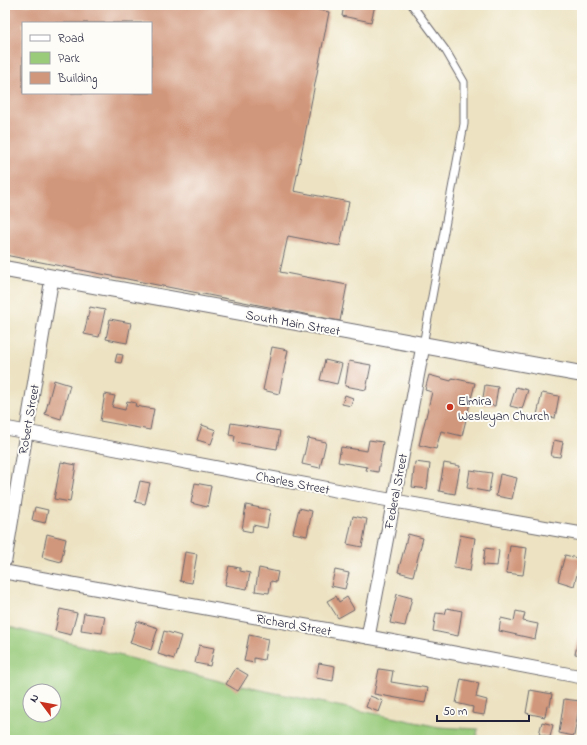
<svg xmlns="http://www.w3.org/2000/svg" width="587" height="745" viewBox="0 0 587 745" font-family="'Indie Flower',sans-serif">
<rect width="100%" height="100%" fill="#fdfcf7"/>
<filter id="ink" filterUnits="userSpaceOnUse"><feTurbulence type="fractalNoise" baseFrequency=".025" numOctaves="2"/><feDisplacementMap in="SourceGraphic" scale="8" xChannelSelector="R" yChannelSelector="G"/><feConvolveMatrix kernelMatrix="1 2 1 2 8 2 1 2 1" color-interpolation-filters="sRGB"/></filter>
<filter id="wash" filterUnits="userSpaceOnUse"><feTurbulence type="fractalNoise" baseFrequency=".012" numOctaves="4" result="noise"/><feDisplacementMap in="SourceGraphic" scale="16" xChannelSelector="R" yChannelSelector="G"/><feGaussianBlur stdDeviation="0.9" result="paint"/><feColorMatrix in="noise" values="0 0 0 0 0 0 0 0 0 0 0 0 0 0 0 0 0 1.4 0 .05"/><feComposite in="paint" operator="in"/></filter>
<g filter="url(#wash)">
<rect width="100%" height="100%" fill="#ede3c3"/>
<!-- green -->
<path fill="#99cb7b" stroke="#5e765b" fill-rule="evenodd" d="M5 626 227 683 439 727 478 729 476 740H5ZM30 691H54V715H30Z"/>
<g id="blocks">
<!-- building -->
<g fill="#d1977c" fill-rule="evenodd">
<path d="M5 5H294L329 12 294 191 349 202 340 246 288 236 280 272 347 285 340 321 5 255ZM23 23H151V93H23Z"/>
<polygon points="344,5 375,5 371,22 342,16"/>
<polygon points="90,307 105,310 99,337 84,334"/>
<polygon points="110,319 131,323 127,343 106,339"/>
<polygon points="272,347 288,350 279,394 263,390"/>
<polygon points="117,354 123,355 121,363 115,362"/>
<polygon points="325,360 342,364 337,384 320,380"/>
<polygon points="349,361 371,365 366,390 345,386"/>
<polygon points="429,375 451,381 452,378 475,383 462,436 441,431 436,449 419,445 432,392 425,390"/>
<polygon points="54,380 70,385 61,419 45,414"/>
<polygon points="485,385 498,387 495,406 482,404"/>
<polygon points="516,387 528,390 522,409 510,406"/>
<polygon points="542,393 559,396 555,418 537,415"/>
<polygon points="105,394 115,396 112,407 125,410 127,401 136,403 135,406 154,409 150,430 100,421"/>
<polygon points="345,395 353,398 351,406 342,404"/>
<polygon points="231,423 280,431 277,449 234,442 235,436 229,435"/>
<polygon points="202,425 216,430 211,444 197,440"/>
<polygon points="308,438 326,442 320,468 302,464"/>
<polygon points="369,440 383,442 378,472 366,470 367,467 338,462 341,447 367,451"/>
<polygon points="554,440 563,442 560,457 551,456"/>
<polygon points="61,462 76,465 70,502 54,499"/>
<polygon points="415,462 430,464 427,489 412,487"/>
<polygon points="444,463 460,466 455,494 439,491"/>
<polygon points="470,470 492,473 489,492 467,488"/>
<polygon points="500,474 517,478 512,499 496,496"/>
<polygon points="140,481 150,483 145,504 135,502"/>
<polygon points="195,483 211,486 207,507 191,503"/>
<polygon points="246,505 270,510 267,528 253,525 252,532 242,530"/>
<polygon points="35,507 48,510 45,523 32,520"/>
<polygon points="299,508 312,511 307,536 293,533"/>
<polygon points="353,516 367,519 362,547 347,544"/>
<polygon points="47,534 66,539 61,562 42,557"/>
<polygon points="408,534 423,538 413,576 398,572"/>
<polygon points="460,535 475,538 470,571 454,568"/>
<polygon points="510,546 527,548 523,575 506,573"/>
<polygon points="485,548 499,550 497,566 483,565"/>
<polygon points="185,552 197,554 192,583 180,581"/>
<polygon points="565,555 581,559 574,586 558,581"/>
<polygon points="229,566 240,568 240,571 250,573 247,589 225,585"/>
<polygon points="259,568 278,572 276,582 271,581 269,593 255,591"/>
<polygon points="335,570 349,573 345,589 331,586"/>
<polygon points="397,594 412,598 405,626 390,623"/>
<polygon points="336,596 339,602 347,597 354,609 338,618 327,601"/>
<polygon points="447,608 462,611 458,636 433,631 436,613 445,614"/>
<polygon points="60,609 77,613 71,635 55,631"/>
<polygon points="516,611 525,613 523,621 538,624 535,639 499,631 501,618 514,621"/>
<polygon points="84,613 105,616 102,633 81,630"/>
<polygon points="137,621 158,628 151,650 130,643"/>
<polygon points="164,631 181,636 174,659 158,654"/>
<polygon points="580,633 582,633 582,655 575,654"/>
<polygon points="249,635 268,639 264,660 254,658 254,663 244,661"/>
<polygon points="199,645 214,648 210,666 195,663"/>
<polygon points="319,663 335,666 333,681 316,678"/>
<polygon points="236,668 248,675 238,691 226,684"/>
<polygon points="379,669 393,671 391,682 428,688 425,703 374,694"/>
<polygon points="461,679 479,683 476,697 487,700 484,715 472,713 473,707 456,703"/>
<polygon points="530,690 552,694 550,706 547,705 545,717 526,713"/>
<polygon points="370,696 383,701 379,712 366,707"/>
<polygon points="564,699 580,701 574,736 559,733"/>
<polygon points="542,722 553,725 550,737 539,734"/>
</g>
</g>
</g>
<g filter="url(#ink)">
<use href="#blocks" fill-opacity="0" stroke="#69666b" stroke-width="1"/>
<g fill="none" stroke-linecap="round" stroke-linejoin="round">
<defs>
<polyline id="service" points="412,5 446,51 464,82 464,124 423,345"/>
<g id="minor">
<polyline points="5,428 378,498 582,534"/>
<polyline points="5,560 52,278"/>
<polyline points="5,572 368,637 582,677"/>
<polyline points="368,637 423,346"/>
</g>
<polyline id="tertiary" points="5,269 582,374"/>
</defs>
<!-- service casing -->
<use href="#service" stroke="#69666b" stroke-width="9"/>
<!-- minor casing -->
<use href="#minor" stroke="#69666b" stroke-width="15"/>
<!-- tertiary casing -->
<use href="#tertiary" stroke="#69666b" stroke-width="18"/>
<!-- service -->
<use href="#service" stroke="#fff" stroke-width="7"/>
<!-- minor -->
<use href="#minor" stroke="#fff" stroke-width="13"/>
<!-- tertiary -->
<use href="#tertiary" stroke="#fff" stroke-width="16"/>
</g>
</g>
<!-- markers -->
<circle fill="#c8321e" stroke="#fdfcf7" stroke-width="1.5" cx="450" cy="407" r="4"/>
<g text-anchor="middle" stroke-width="4" stroke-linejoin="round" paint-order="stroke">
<!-- street labels -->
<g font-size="13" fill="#22223b" stroke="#fdfcf7">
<text transform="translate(293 322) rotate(10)" y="5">South Main Street</text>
<text transform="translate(28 419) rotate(-80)" y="5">Robert Street</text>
<text transform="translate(293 482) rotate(11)" y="5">Charles Street</text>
<text transform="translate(395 491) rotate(-79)" y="5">Federal Street</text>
<text transform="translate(294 624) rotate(10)" y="5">Richard Street</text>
</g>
<!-- poi labels -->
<g font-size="13" fill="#22223b" stroke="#fdfcf7" text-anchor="start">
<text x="458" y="405">Elmira<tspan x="458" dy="15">Wesleyan Church</tspan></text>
</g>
</g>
<!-- margin -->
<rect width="587" height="745" fill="none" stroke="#fdfcf7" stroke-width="20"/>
<!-- legend -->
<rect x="22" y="22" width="130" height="72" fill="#fdfcf7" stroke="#a5a5ac"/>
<rect x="30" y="35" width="20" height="6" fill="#ffffff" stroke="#a5a5ac"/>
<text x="58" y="42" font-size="12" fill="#22223b">Road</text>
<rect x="30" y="52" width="20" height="12" fill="#99cb7b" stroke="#a5a5ac"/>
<text x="58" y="62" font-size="12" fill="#22223b">Park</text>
<rect x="30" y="72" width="20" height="12" fill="#d1977c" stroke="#a5a5ac"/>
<text x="58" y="82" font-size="12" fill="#22223b">Building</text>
<!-- north arrow -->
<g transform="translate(42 703) rotate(302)"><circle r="19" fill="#fdfcf7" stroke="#a5a5ac"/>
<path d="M0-3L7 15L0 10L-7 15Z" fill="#c8321e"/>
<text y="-6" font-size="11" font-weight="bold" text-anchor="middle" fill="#22223b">N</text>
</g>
<!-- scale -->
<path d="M437 715v6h92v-6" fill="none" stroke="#22223b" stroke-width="2"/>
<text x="443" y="715" font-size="12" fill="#22223b" stroke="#fdfcf7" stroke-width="3" paint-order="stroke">50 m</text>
</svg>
